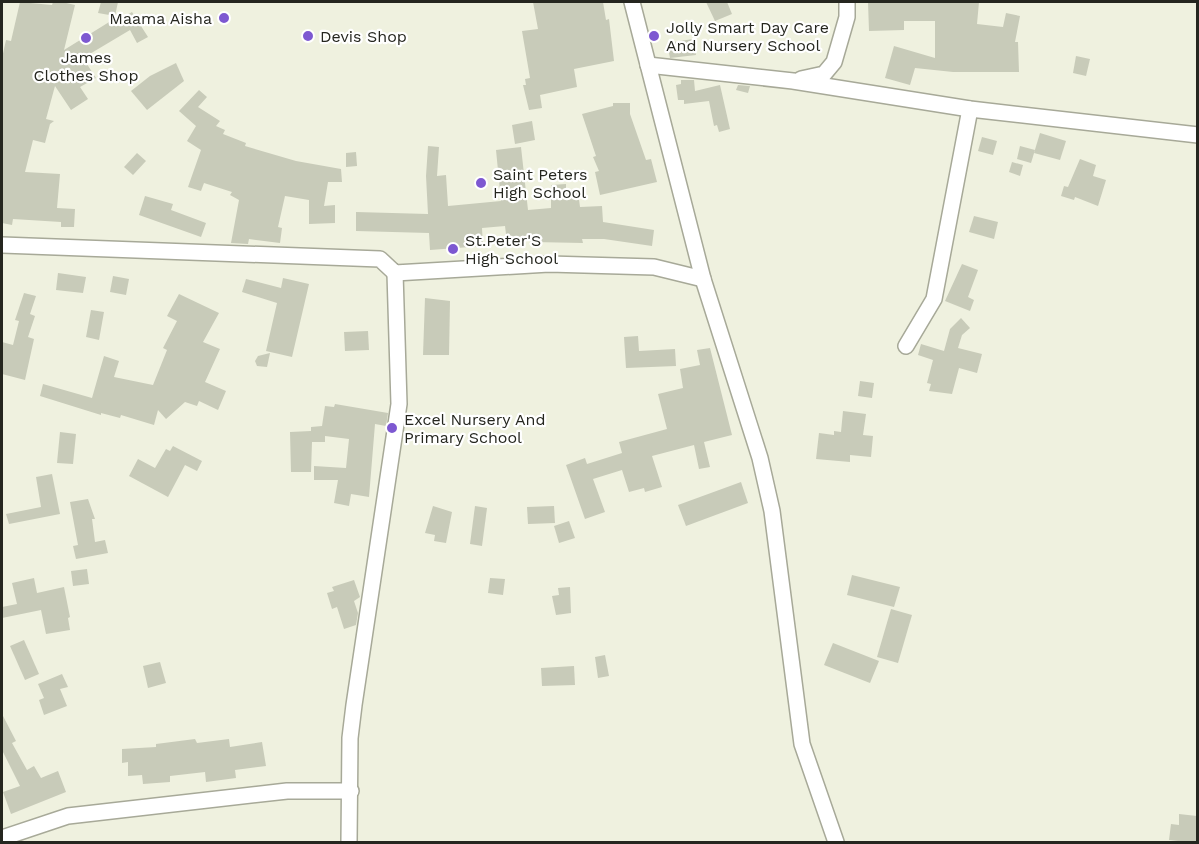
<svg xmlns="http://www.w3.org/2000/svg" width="1199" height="844" viewBox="0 0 1199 844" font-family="'Work Sans',sans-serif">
<rect width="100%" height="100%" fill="#eff1df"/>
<!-- building -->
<g fill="#c8cbb9">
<polygon points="20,2 52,5 53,2 62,2 75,5 64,50 114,19 114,23 132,12 148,37 137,43 130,30 83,58 96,78 80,87 88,99 71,110 55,86 46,119 54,121 50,124 45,143 33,140 25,172 60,174 57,208 75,209 74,227 61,227 61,222 13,219 12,225 2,223 2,58 6,40 11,41"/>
<polygon points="101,2 118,2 115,16 98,13"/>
<polygon points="533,2 603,2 606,20 609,19 614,61 574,69 577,87 540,95 542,108 529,110 523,85 526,85 525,79 530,78 522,31 538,29"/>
<polygon points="706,2 727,2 732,14 715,21"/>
<polygon points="868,2 979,2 977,24 1003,27 1006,13 1020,16 1015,42 1018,42 1019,72 953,72 915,68 910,85 885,78 894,46 935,58 935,21 904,21 904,30 869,31"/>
<polygon points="693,39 696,55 670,58 667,43"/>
<polygon points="1076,56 1090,59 1086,76 1073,73"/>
<polygon points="176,63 184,81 147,110 131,91 150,76"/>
<polygon points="681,80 694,80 695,91 720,85 730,129 719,132 717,125 714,126 709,101 684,104 684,100 678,100 676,85 681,84"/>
<polygon points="738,85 750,86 748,93 736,90"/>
<polygon points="199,90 207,97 198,107 220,121 216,126 225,130 223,134 246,143 245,146 296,161 341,169 342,182 328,182 324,206 335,205 335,223 309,224 309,200 285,196 278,227 282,228 280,243 249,239 248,244 231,243 239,200 230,195 232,192 204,183 201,191 188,187 201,150 187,141 196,126 179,111"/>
<polygon points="613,103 630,103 630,114 646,160 651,159 657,182 600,195 595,172 599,171 593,157 596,156 582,114 613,106"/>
<polygon points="532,121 535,140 515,144 512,125"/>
<polygon points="1040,133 1066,141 1060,160 1034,153"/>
<polygon points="982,137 997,141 993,155 978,151"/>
<polygon points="428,146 439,147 437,176 446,175 448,206 501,201 496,150 521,147 528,210 551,208 551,185 566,184 566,193 578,192 580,207 602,206 603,222 654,230 652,246 604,239 582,239 583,243 533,242 533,240 507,242 505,226 482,228 483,246 430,250 429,233 356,231 356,212 428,214 426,176"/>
<polygon points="1020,146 1035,150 1031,163 1017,159"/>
<polygon points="356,152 357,166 346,167 346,153"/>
<polygon points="137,153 146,161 133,175 124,167"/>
<polygon points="1080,159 1096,165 1093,176 1106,180 1098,206 1075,197 1074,200 1061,196 1064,186 1068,187"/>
<polygon points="1012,162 1023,165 1020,176 1009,172"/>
<polygon points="145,196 173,204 171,210 206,223 201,237 139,215"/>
<polygon points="974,216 998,222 994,239 969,232"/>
<polygon points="962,264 978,270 968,297 974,300 970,311 945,301"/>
<polygon points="58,273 86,277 83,293 56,290"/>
<polygon points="113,276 129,279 126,295 110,292"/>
<polygon points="283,278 309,284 292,357 266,351 277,303 242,292 246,279 281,288"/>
<polygon points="24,293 36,296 30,314 35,316 28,337 34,339 25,380 2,374 2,342 13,345 19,321 15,320"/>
<polygon points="179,294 219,313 203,342 220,349 205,382 226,391 218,410 199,401 197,406 185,402 166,419 158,410 154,425 121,415 120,418 101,413 101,415 40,396 43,384 92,398 104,356 119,361 114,377 153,385 167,350 163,348 177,321 167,316"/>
<polygon points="425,298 450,301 449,355 423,355"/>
<polygon points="91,310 104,312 99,340 86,337"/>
<polygon points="961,318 970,328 962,335 958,348 982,354 977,373 959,368 952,394 929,391 931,384 927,383 933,360 918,355 921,344 944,351 950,329"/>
<polygon points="368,331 369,350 345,351 344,332"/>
<polygon points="638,336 639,351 675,349 676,366 626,368 624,337"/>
<polygon points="710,348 732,435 704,442 710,467 699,469 694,445 652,456 662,487 645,492 644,488 629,492 622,470 593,479 605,512 585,519 566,465 585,458 587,464 622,453 619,442 667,429 658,394 683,388 680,369 700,365 697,350"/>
<polygon points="270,353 267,367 257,366 255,361 258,356"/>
<polygon points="860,381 874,383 872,398 858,396"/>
<polygon points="335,404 388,413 386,426 375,424 369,497 351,494 349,506 334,503 338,480 314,480 314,466 346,468 349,439 325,436 325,442 312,442 311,472 291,472 290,432 311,431 311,427 322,426 325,406 334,407"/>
<polygon points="843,411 866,414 863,435 873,436 871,457 850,455 850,462 816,459 819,433 834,435 834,431 841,432"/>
<polygon points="60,432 76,434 73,464 57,463"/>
<polygon points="173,446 202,461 197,471 185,465 168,497 129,476 138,459 155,468 166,449 170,451"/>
<polygon points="52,474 60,514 9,524 6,514 41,507 36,477"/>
<polygon points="741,482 748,503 686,526 678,505"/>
<polygon points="88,499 95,519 92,519 95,542 105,540 108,553 76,559 73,546 78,545 70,502"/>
<polygon points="433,506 452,512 446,543 434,541 435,535 425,533"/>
<polygon points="475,506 487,508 482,546 470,544"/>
<polygon points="554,506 555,523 528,524 527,507"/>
<polygon points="569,521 575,538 559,543 554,526"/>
<polygon points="87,569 89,584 73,586 71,571"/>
<polygon points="852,575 900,587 894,607 847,595"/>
<polygon points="34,578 37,593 64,587 70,617 68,618 70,630 46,634 41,610 2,618 2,607 17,604 12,583"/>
<polygon points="490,578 505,579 503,595 488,593"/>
<polygon points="354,580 360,597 354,601 358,613 356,625 344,629 337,607 332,609 327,593 334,591 332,587"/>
<polygon points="570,587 571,613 556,615 552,596 559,595 558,588"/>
<polygon points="891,609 912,615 898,663 877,657"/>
<polygon points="24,640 39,674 25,680 10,646"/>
<polygon points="833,643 879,661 870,683 824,665"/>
<polygon points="605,655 609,676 598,678 595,657"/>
<polygon points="160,662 166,683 148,688 143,666"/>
<polygon points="574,666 575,685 542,686 541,668"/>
<polygon points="62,674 68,687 60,689 67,706 44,715 39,700 44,698 38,684"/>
<polygon points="2,714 16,741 12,743 27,770 34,766 41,778 58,771 66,792 11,814 3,792 20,786 2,750"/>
<polygon points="195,739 197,743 229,739 230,747 262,742 266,766 235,770 236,778 206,782 205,772 170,776 170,782 143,784 142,775 128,776 128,762 122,763 122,749 156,747 156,744"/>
<polygon points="1179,814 1197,816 1196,843 1169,840 1171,824 1179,825"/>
</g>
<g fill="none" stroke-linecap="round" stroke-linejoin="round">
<defs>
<g id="minor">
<polyline points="632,2 703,279 760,458 772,511 802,744 836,842"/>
<polyline points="648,65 793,81 970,109 1198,135"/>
<polyline points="801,79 824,74 834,62 847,17 847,2"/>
<polyline points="2,245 380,259 395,273 549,264 654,267 703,279"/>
<polyline points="906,346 934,299 970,109"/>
<polyline points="2,838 68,816 287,791 351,791"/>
<polyline points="349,842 350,738 354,705 399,404 395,273"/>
</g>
</defs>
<!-- minor casing -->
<use href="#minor" stroke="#a7a998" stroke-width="18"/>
<!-- minor -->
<use href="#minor" stroke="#fff" stroke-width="15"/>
</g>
<!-- markers -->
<g fill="#7d58d1" stroke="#fff" stroke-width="2">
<circle cx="224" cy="18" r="6"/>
<circle cx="308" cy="36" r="6"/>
<circle cx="654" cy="36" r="6"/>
<circle cx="86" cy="38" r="6"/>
<circle cx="481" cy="183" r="6"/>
<circle cx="453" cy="249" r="6"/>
<circle cx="392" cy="428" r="6"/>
</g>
<g text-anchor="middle" stroke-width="4.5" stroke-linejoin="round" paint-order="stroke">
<!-- poi labels -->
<g font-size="16" fill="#25261f" stroke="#fff" text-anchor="start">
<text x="212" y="24" text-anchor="end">Maama Aisha</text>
<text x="666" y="33">Jolly Smart Day Care<tspan x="666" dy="18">And Nursery School</tspan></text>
<text x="320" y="42">Devis Shop</text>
<text x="86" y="63" text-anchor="middle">James<tspan x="86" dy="18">Clothes Shop</tspan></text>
<text x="493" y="180">Saint Peters<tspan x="493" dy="18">High School</tspan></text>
<text x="465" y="246">St.Peter'S<tspan x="465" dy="18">High School</tspan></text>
<text x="404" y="425">Excel Nursery And<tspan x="404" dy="18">Primary School</tspan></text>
</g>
</g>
<!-- border -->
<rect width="1199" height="844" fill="none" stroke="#25261f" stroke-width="6"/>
</svg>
